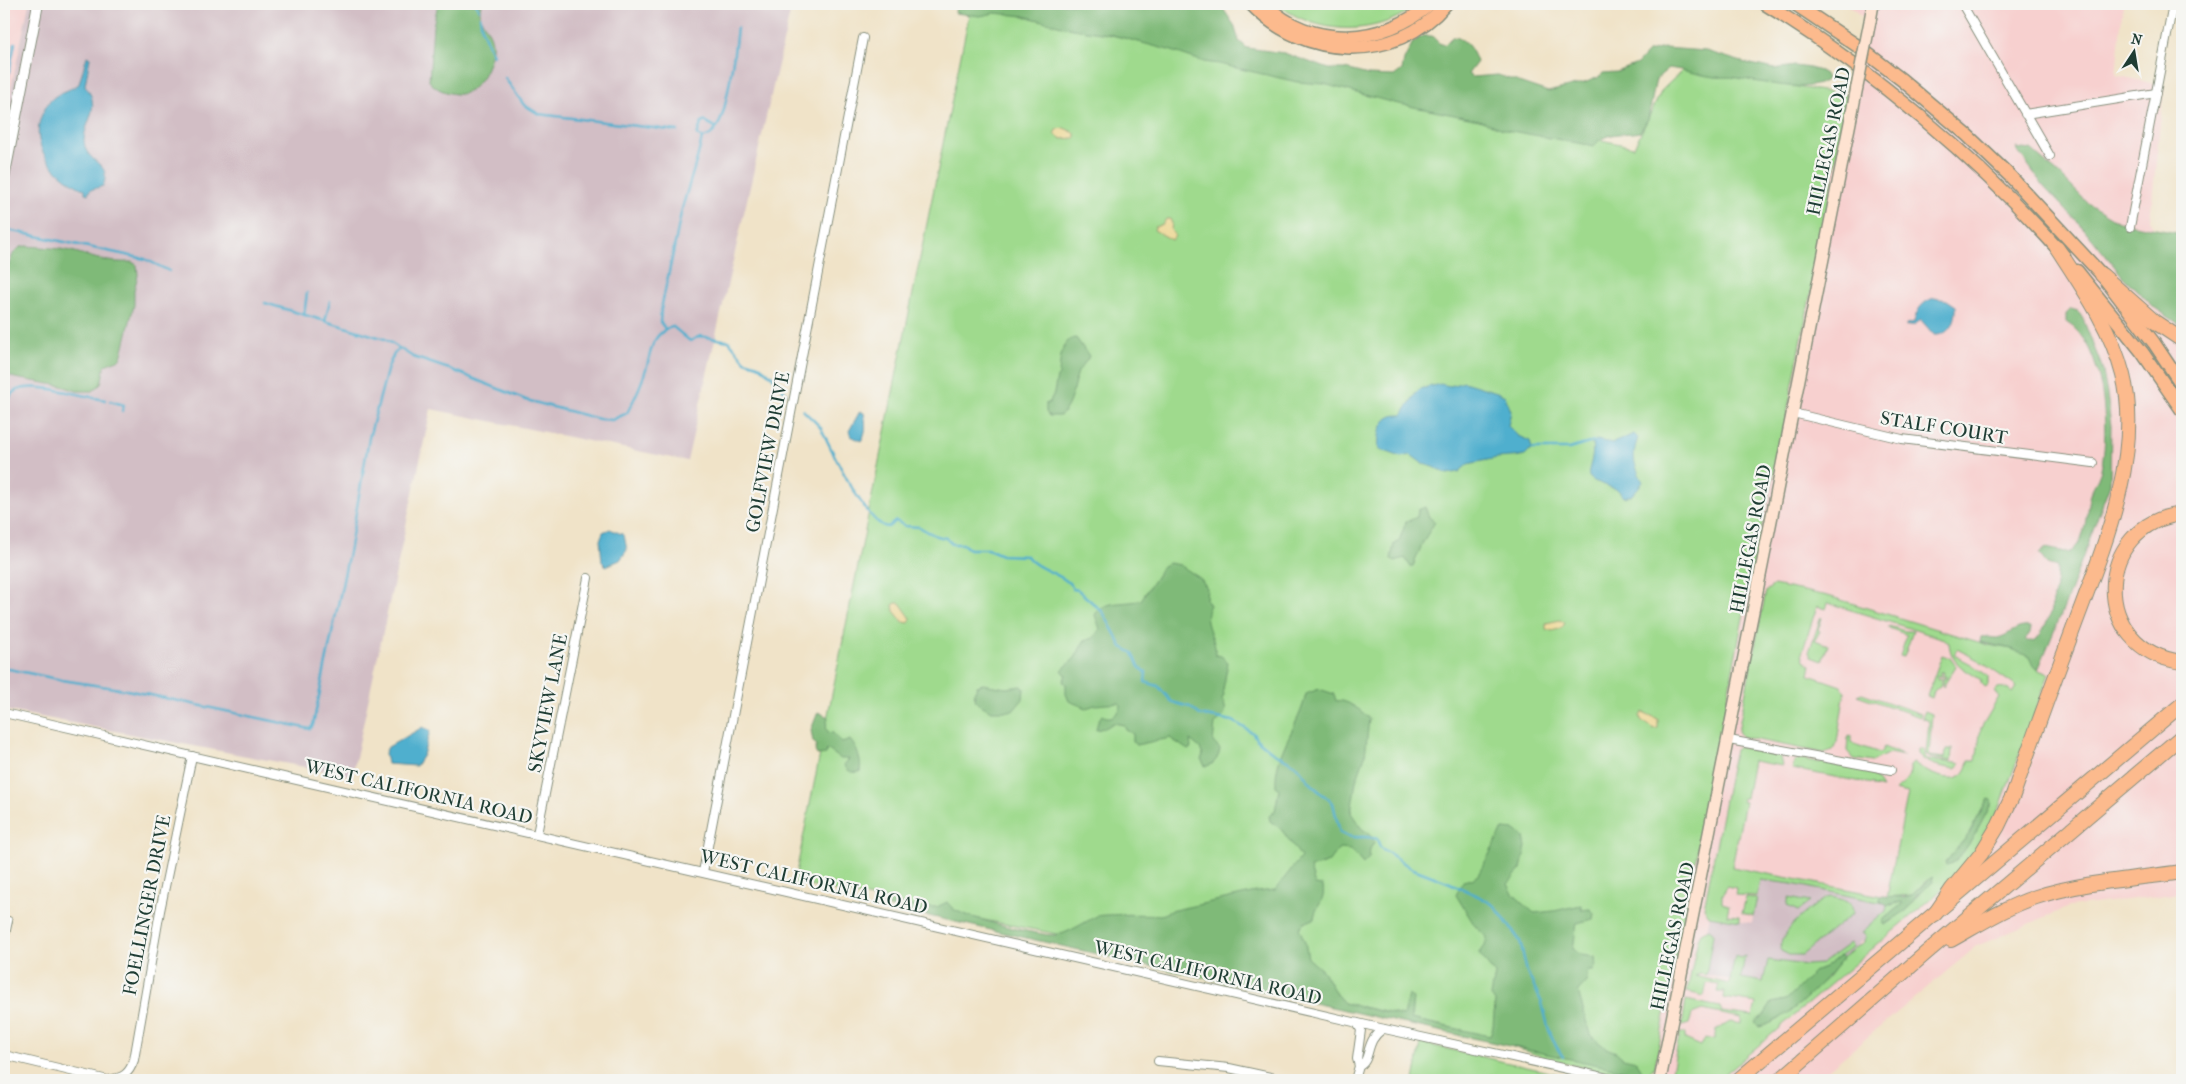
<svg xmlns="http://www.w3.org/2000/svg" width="2186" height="1084" viewBox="0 0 2186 1084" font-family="'IM FELL French Canon',serif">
<rect width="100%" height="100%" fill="#f6f6f2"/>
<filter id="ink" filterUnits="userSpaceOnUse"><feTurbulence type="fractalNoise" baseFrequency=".02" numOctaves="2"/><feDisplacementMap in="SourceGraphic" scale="10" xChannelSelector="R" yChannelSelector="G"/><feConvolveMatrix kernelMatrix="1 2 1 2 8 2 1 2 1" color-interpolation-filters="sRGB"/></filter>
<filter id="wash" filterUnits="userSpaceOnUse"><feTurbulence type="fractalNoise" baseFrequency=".0096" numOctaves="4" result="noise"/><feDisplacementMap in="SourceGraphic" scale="20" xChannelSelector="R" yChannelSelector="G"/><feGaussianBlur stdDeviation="1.12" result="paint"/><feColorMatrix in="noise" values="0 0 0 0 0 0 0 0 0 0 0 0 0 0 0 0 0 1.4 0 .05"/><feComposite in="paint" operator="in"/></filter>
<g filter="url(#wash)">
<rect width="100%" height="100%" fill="#f0e3c8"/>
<!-- built -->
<g fill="#f7d0cf">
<polygon points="4,4 29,4 4,122"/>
<polygon points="1846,4 2123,4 2116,75 2164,86 2150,220 2182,302 2182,893 2069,907 1977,946 1816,1080 1670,1080 1655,1066 1757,547 1782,439 1847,95 1864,18"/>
</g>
<!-- industrial -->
<g fill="#d2bec5">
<polygon points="29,4 792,4 687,461 431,409 352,776 4,710 4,122"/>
<polygon points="1732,867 1887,897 1918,897 1821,974 1767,987 1698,973 1710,915 1752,923 1759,879"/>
</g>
<!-- green -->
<g fill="#9fda8d" stroke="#5f8c60" fill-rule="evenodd">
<path d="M1277 4H1418C1378 37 1318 36 1277 4Z"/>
<polygon points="971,5 1634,147 1662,90 1684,69 1847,95 1830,196 1782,439 1757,547 1655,1066 1646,1076 1635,1077 1613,1074 1555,1061 1462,1030 1410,1019 1411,1016 1403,1016 1344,1003 1339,998 1118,946 794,883"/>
<path d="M1774 585 1828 596 1988 645 2012 649 2022 653 2029 657 2036 669 2049 674 2000 807 1982 842 1951 882 1718 1080H1670L1680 1033H1685V1039L1701 1046 1705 1038 1714 1040 1716 1030 1730 1022 1741 1024V1018L1702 1010 1692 1014 1689 1024 1682 1026 1686 1000 1720 1007 1722 1012 1753 1016 1756 1003 1724 998 1725 992H1717L1719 985 1707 983 1704 996 1687 992 1698 939 1701 933 1709 929 1713 932V935L1706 975 1700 974 1695 976 1729 984 1735 956 1740 958 1745 956 1741 978 1763 982 1768 960 1806 965 1821 964 1850 943 1851 944 1852 947 1824 968 1814 972 1786 1000 1772 1003 1759 1027 1778 1020 1827 978 1843 957 1854 948 1863 944 1866 936 1863 932 1861 933 1886 911 1887 905H1892L1901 902 1903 903 1883 920 1885 925C1908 910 1916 897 1933 878L1927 880 1912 895 1887 897 1908 793 1895 790C1905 783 1911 778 1910 766L1913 763C1919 765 1924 770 1930 773 1948 780 1966 783 1969 760H1976L1981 728 1999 697 1994 691C2000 684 2007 689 2013 693L2017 687 1978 660 1957 649 1954 655 1971 664 1988 676V685L1986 687 1981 684V680C1965 669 1951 665 1949 643L1944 639 1828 603 1826 609 1817 606 1802 653 1804 660 1811 665 1809 675 1841 686 1845 691 1837 742 1833 750 1824 753 1742 737 1738 731 1766 591ZM1988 799 1991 804C1981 824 1969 847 1952 863H1945L1969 834Z"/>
<polygon points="1821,617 1822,618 1818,630 1820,631 1815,640 1828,645 1822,661 1811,657 1809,652"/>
<polygon points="1889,626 1905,631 1913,631 1904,657 1900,656 1907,635 1889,628"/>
<polygon points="1942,655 1950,658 1956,666 1943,687 1943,678 1946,679 1946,676 1943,677 1944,672 1940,672 1941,677 1937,675 1937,679 1941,678 1941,685 1934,691 1932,698 1927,696"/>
<polygon points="1862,693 1921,714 1920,717 1857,695"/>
<polygon points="1925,711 1932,714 1929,756 1945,758 1946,749 1952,749 1951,761 1931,758 1926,755 1929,721 1922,718"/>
<polygon points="1851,736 1851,743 1880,753 1884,747 1904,756 1889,753 1872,762 1854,759 1847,751 1848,737"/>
<polygon points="1739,747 1775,753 1780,757 1782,766 1753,761 1746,798 1743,798 1742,801 1745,802 1732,867 1882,896 1880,901 1883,903 1792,884 1760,880 1757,896 1735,895 1736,888 1726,886 1724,894 1722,894 1722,903 1729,905 1727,915 1740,916 1740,921 1709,916 1704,908 1733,758 1735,750"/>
<path d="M1918 749 1924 750V756L1927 760 1957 763 1960 764 1959 767 1956 769C1942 767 1927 765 1918 754Z"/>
<polygon points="1801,759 1866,771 1875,777 1882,788 1873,786 1873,784 1792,769 1795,761"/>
<polygon points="1746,897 1757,898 1753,916 1742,913"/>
<path d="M1830 897C1840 899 1854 900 1853 913L1802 955H1789L1781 951C1775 935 1815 902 1830 897Z"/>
<polygon points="1789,898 1810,902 1798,911 1787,906"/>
<polygon points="1421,1043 1584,1080 1508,1080 1492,1075 1486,1076 1481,1080 1414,1080"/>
</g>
<!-- forest -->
<g fill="#7fba78" stroke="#4f7c56">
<path d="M438 4H481C476 23 491 27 492 43 494 61 477 97 456 94 446 93 435 89 429 81L433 26Z"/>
<path d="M956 4H1220L1234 25 1239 41 1247 48 1284 53 1329 69H1345L1368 75 1394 76 1402 70 1404 60 1413 42 1422 36H1432L1439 43 1444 45 1452 37C1465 37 1473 50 1477 62L1468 74 1472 77 1498 75 1548 92 1584 83 1599 77 1603 73 1617 72 1637 64 1648 52 1664 48 1706 51 1742 62 1774 69 1795 66 1810 68 1820 71 1825 74 1827 79C1813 95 1757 81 1737 78 1730 76 1722 78 1714 77 1699 75 1685 70 1669 68L1656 79 1648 119 1640 132C1623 135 1605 131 1594 146L1506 130 1479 120 1394 103 1324 84 1297 82 1219 64 1204 62 1172 51 1109 34 1073 29 1024 16 995 13 980 16 955 13Z"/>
<polygon points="2016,148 2031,150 2059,174 2089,204 2119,222 2182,234 2182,326 2155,308 2123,277 2085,230 2044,187"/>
<path d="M25 246C42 247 59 248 75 252 98 259 107 263 132 262L137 265 138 275 134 290V305L122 354 120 359 105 365 101 384 93 391H77L62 386 15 378 4 373V277L13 254 20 247Z"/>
<path d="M2071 309 2078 311 2083 319 2102 367 2107 394 2111 426 2110 484 2065 605 2038 670 2033 666 2029 657 2012 649 1980 642 1981 637C1987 636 1992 638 1997 638 2012 635 2014 625 2031 627L2030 633 2025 640C2047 651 2059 581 2057 567L2047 564 2039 554 2046 548 2069 553C2087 542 2085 517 2089 498 2091 488 2098 481 2101 470 2110 431 2105 344 2066 322V314Z"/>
<path d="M1076 338 1089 356C1087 362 1081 366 1078 372 1072 388 1073 404 1060 416H1049L1046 412V403H1049L1054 393 1057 377 1059 375C1060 362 1060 339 1076 338Z"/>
<polygon points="1425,507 1429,517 1435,522 1424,540 1413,566 1410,566 1405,558 1395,561 1391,559 1394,544 1399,541 1406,522 1417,517 1418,510"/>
<path d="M1169 563 1180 565 1201 579 1207 588 1206 599 1210 605C1199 623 1218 638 1215 655L1221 656 1228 662 1223 690 1224 695 1222 699C1228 712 1226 714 1215 724L1213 742 1220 749C1219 757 1214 766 1205 766L1201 759 1203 756 1200 748 1190 740 1191 748 1188 750 1170 738 1136 745 1133 741V734L1126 730 1124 725 1113 723 1107 727 1096 730 1098 721 1102 715C1111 721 1120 713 1121 705L1119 703 1095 705 1086 708 1069 701 1066 694V684L1063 682 1066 675 1062 670 1075 658 1084 641 1093 638 1100 629 1095 615C1103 599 1126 605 1141 600L1163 566Z"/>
<polygon points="983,684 1006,688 1022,686 1024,688 1023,699 1013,711 991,711 976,702 974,693 977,686"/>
<path d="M1319 689 1334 694 1336 701C1345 698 1364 712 1369 719L1365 756 1356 781 1351 813 1362 829 1371 834 1374 842 1370 849 1369 858 1363 864 1351 850 1339 849 1329 862 1310 868 1315 885 1323 886C1326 903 1315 905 1314 919L1304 923 1299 928 1305 942 1308 958 1323 971 1336 994 1344 1003 1403 1016 1408 995 1413 998 1411 1019 1490 1036 1493 1026 1495 1002 1491 996 1495 974 1479 954 1485 946 1487 937 1475 926 1456 895 1463 881 1472 879 1478 875 1503 829 1515 830 1524 837 1526 847 1521 869 1508 884 1513 894 1534 913 1554 911 1581 905V910L1590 909 1594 913 1593 919 1577 923 1573 949 1581 955 1595 957 1596 964 1593 971H1588L1586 982 1578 991 1590 1035 1606 1048 1616 1052 1623 1058 1636 1061 1645 1075 1411 1025 876 904V900L889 899 902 906 937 907 947 902C949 905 952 908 955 910 969 918 1039 936 1055 935 1066 935 1086 921 1097 916 1103 914 1155 914 1161 915L1170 911 1256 892 1275 890 1301 857 1281 829 1270 821 1269 816 1275 811 1279 789 1276 786C1274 751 1299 727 1306 694Z"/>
<path d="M818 712 828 717 826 727 828 732 833 733 842 743 850 740C857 748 862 761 860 772 852 773 848 772 844 765L849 759H841L827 749 826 754 817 755 815 751 817 745 813 742 811 730Z"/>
<path d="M1988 799 1991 800V804C1983 819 1963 863 1946 865L1945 863 1969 834Z"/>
<polygon points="1932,877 1933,882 1917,895 1907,910 1884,925 1883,920 1903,903 1901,902 1888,905 1880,901 1880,898 1882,896 1904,897 1912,895"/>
<path d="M1841 955 1843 958C1824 981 1789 1021 1759 1027L1756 1024 1755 1022 1764 1015 1772 1003 1786 1000 1814 972 1824 968Z"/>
</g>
<!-- sand -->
<g fill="#eeda9e" stroke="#868c69">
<polygon points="1064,128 1075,133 1075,138 1062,139 1054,134 1057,129"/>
<polygon points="1166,219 1170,219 1172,223 1171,230 1175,236 1172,240 1154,230 1155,227 1163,224"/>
<polygon points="896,603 900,603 910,617 911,619 909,623 903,622 894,611 893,605"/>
<polygon points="1560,620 1565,623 1562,628 1552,631 1546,629 1546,623"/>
<polygon points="1643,712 1658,719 1658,728 1654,729 1641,720 1640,716"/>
</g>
<!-- water -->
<g fill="#4fafce" stroke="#377681">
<path d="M87 56 90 58 85 85C87 90 91 93 92 99 96 116 80 130 85 147 91 165 112 163 103 186L90 190 88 194 85 193V189C79 188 76 185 71 182 44 164 27 136 47 105 55 92 68 92 79 84Z"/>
<path d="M1934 298 1947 300 1956 306C1957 320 1950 336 1934 335L1921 320 1914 325 1906 326V324L1914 322C1917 309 1922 302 1934 298Z"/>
<path d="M1464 382 1497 392 1505 396 1511 411 1508 426 1518 436 1530 441 1532 449 1525 456 1497 458 1468 464 1459 472 1447 474 1434 467 1423 464 1411 455 1401 457 1379 449C1377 440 1380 422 1390 417 1393 415 1398 415 1402 415L1416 393 1420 389 1440 384 1450 386Z"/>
<path d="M860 411 864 413C866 422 867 433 861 441L851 436 849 431Z"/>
<path d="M1634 434 1638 438C1631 458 1634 464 1643 482L1632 495 1624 497 1618 490 1594 481 1589 477C1587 467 1595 460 1592 444L1596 440 1613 443Z"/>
<polygon points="610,529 624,535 627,550 620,560 606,566 602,562 600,540 603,532"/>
<polygon points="423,727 430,731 423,755 416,766 387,764 385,753 388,747"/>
</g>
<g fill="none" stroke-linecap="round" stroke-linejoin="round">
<!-- stream -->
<g stroke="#4fafce" stroke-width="2.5">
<polyline points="476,4 479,10"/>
<polyline points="480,16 482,30 493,55"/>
<polyline points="505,78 524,105 539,114 678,131"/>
<polyline points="4,96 15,43"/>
<path d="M702 138C709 137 714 133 717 127 727 114 735 47 737 28"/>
<polyline points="8,230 145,259 169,271"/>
<path d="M265 303 385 339 413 357 452 370 526 400 599 419 612 420 627 413C634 400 642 383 646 369 652 350 650 336 672 326L690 341 700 336 729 341 745 361 758 365 772 376 786 393"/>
<polyline points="304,315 307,293"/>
<polyline points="325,321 330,301"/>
<path d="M666 330 660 322 661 309C668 277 675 245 681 213 687 188 697 164 702 138L697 135 701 124 704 121 717 128"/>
<polyline points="110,401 124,405 122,411"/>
<path d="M803 410C808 416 818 423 822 430 831 449 868 527 888 527L896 521 905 526 919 527 936 536 946 538 952 544H963L969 549H988L1002 555 1027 556C1037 571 1067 574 1073 589L1078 590 1103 612 1122 647 1133 653 1139 667 1146 672 1145 682 1158 686 1172 702 1190 707 1200 715 1233 721 1253 733 1256 739 1271 751 1296 765 1314 787 1333 803 1340 833C1354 841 1365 834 1377 839L1380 847 1411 868 1450 883 1478 896 1495 906 1520 941 1527 972 1542 1003 1549 1030 1556 1046 1563 1057"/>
<path d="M4 433C7 420 3 407 11 395 23 377 87 397 105 400"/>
<polyline points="1528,449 1569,449 1593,442"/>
<polyline points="4,668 62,680 127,690 310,729 313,725 350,547 369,438 388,367 395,352 401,349"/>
</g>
</g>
</g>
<g filter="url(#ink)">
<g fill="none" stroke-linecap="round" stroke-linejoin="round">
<defs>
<g id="minor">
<polyline points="1962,4 2050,156"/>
<polyline points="2025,114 2156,93"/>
<polyline points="2130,227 2173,4"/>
<polyline points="1793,413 1902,439 2093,463"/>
<polyline points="4,713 1371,1026 1617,1080"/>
<polyline points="1729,740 1891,770"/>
<polyline points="537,834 588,578"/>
<polyline points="703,872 863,38"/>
<polyline points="4,939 8,921"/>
<polyline points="4,1055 108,1080"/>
<polyline points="1158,1061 1229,1068 1284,1080"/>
<path d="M1359 1066C1372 1061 1364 1041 1383 1029"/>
<path d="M109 1080C124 1077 129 1074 134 1060L160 911 192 756"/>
<polyline points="1355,1080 1359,1066 1357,1059 1361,1030 1357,1023"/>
</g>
<polyline id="tertiary" points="4,178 38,4"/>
<g id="secondary">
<polyline points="1870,21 1873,4"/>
<polyline points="1660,1080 1857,87"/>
</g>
<g id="trunk">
<path d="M1251 4C1303 59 1395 65 1446 4"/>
<path d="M1265 4C1310 50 1384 45 1430 4"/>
<path d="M1765 4C1872 70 1981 161 2064 256"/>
<polyline points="1795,4 1859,47 1902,80 1967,135 2010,176 2102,275 2154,343 2182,385"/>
<polyline points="2077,271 2142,352 2182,410"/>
</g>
<g id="motorway">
<polyline points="2102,275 2155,322 2182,340"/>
<path d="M2182 514C2093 524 2089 650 2182 662"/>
<path d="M1935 914 1952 889 1981 854 1998 826 2013 795C2032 741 2051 688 2071 635 2099 558 2144 458 2123 375 2111 328 2083 288 2057 248"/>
<path d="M1951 940C1978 925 2006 907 2036 897 2083 882 2134 879 2182 872"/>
<polyline points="1738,1080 2182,704"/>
<polyline points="1780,1080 1926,953 2182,736"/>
</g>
</defs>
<!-- minor casing -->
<use href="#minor" stroke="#88907e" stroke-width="10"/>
<!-- tertiary casing -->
<use href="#tertiary" stroke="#88907e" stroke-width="12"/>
<!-- secondary casing -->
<use href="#secondary" stroke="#88907e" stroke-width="14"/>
<!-- trunk casing -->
<use href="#trunk" stroke="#88907e" stroke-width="15"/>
<!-- motorway casing -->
<use href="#motorway" stroke="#88907e" stroke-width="16"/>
<!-- minor -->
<use href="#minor" stroke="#fff" stroke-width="8"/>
<!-- tertiary -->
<use href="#tertiary" stroke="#fff" stroke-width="10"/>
<!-- secondary -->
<use href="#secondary" stroke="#fee3d1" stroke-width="11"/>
<!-- trunk -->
<use href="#trunk" stroke="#fcba8d" stroke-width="12"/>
<!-- motorway -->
<use href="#motorway" stroke="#fcba8d" stroke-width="14"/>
<defs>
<polyline id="secondary-bridge" points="1857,87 1870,21"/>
</defs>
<!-- secondary-bridge casing -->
<use href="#secondary-bridge" stroke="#88907e" stroke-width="14" stroke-linecap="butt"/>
<!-- secondary-bridge -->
<use href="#secondary-bridge" stroke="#fee3d1" stroke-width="11"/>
</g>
</g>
<g text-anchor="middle" stroke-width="4.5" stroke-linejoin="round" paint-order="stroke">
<!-- street labels -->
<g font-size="19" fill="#1f3d34" stroke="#f6f6f2">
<text transform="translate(1828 141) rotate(-78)" y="7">HILLEGAS ROAD</text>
<text transform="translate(1944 427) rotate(9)" y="7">STALF COURT</text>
<text transform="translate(767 452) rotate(-79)" y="7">GOLFVIEW DRIVE</text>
<text transform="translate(1750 539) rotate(-79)" y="7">HILLEGAS ROAD</text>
<text transform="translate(547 703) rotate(-79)" y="7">SKYVIEW LANE</text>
<text transform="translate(419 791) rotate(13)" y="7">WEST CALIFORNIA ROAD</text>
<text transform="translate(814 881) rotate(13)" y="7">WEST CALIFORNIA ROAD</text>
<text transform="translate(146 905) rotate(-79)" y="7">FOELLINGER DRIVE</text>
<text transform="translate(1672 936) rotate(-78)" y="7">HILLEGAS ROAD</text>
<text transform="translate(1208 972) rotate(13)" y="7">WEST CALIFORNIA ROAD</text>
</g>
</g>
<!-- margin -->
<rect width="2186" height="1084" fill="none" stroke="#f6f6f2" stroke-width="20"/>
<!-- north arrow -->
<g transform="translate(2134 52) rotate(12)" stroke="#f6f6f2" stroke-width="4" paint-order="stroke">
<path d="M0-4L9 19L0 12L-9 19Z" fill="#1f3d34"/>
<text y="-8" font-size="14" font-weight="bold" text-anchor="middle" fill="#1f3d34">N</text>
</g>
</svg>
